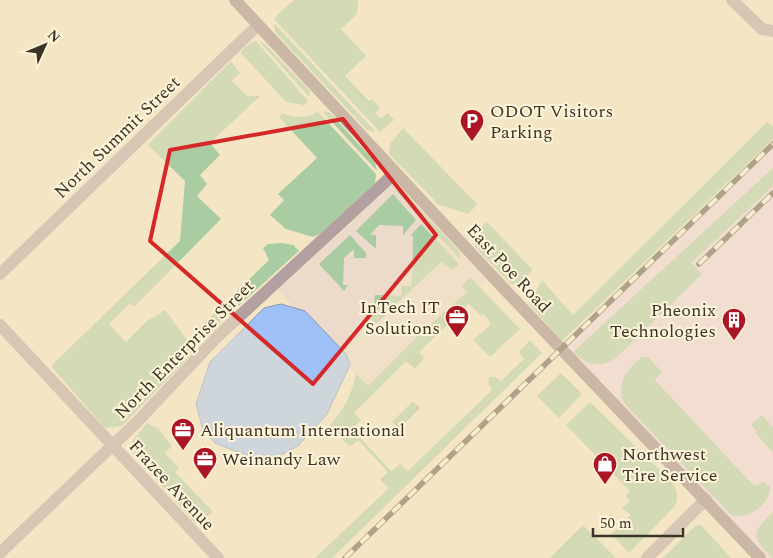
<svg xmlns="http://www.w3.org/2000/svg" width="773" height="558" viewBox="0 0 773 558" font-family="Spectral,serif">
<rect width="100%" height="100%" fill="#f4e6c5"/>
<!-- commercial -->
<polygon fill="#eed6df" points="773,144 773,558 760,558 561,349"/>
<!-- education -->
<polygon fill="#ecdaca" points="395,182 487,280 369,389 278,290"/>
<!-- green -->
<g fill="#aacca3">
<polygon points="294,0 358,0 357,14 341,29 366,56 345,76 369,101 372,99 380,108 375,113 381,119 388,113 394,120 380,132 275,20 276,16"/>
<polygon points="274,23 376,132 367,130 275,32"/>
<polygon points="256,41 308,101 304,105 286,102 240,52 250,43"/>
<polygon points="259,41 265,44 310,91 309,97"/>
<polygon points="231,61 240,73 232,81 247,96 260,96 210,143 220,155 200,175 207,184 197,196 221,219 134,307 130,303 109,324 126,342 147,321 165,310 187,340 192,354 122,426 105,428 51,366 180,241 185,181 148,145"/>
<polygon points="322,111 329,112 375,162 377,171"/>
<path d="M318 112 376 174 375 183 320 234 313 237 286 229 270 215 284 200 278 194 317 158 279 117 282 113C295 119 306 118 318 112Z"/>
<polygon points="767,122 773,126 773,139 562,341 529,304 542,280 573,315"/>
<polygon points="403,128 477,204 469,214 439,205 389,154 390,144"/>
<path d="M773 168V186L691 263 702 274 616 358C600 369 585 364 573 352Z"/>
<polygon points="396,190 407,195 458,250 460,259"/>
<polygon points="393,194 416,220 403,235 403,226 379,225 370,235 376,235 376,249 356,231"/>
<polygon points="486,221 533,270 522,281 512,285 475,247 476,236"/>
<polygon points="421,224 459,264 453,270 441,262 396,304 374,304 375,295 401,296 402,286 412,286 413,236 411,235"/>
<polygon points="350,235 366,253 366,258 354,258 354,249 344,258 343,285 348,285 344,291 319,264"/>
<polygon points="281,243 293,245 299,251 214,328 207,332 198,329 269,260 263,248 268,244"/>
<path d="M470 277 520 329 490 357 473 340 490 325 489 320 483 314 481 316 469 304 419 352 424 358 415 369 406 361 354 413 361 420 352 429 391 471 400 464 408 471 492 390 488 384 489 377H496L501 381 524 359 519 352 530 340 542 353 332 558H315L389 488 380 480 388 472 358 440 350 447 329 426C344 410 351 396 356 374L368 386 419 335 467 292 462 286Z"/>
<polygon points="370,310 381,310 385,316 376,324 368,315"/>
<path d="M642 357H648L662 372 655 380 754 486 764 482 770 487C770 505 747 520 731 515L624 403C616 383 626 370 642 357Z"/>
<polygon points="561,373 582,394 559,418 537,396"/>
<polygon points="413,401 420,408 399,429 392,422"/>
<path d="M590 402 672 482C677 491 680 499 674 507L629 553 611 534 631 515 622 508 630 501 625 496 630 491 566 425Z"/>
<polygon points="762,415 773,427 773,452 755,433 757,431 751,425"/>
<polygon points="147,423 158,428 172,446 165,453 179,468 175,472 213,512 196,524 132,453 132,441"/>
<path d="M773 512V558H772C751 536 751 533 773 512Z"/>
<polygon points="583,525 616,558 550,558"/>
<polygon points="701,525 731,558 663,558 695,526"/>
</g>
<!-- water -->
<polygon fill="#9fc1f7" stroke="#8197b9" points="281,304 305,311 346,354 350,365 327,414 298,446 271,460 240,453 215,443 203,430 196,404 210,362 264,308"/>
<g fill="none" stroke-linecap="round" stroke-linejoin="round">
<!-- minor -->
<g stroke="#b3a1a1" stroke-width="12">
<polyline points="732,0 762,29 773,31"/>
<polyline points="0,274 258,25"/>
<polyline points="0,325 218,558"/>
<polyline points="0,553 137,422 218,336 395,173"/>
</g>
<!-- tertiary -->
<polyline stroke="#b3a1a1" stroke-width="12" points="647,558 706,499"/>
<!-- secondary -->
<polyline stroke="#997f7f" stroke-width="12" points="235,0 492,276 760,558"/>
<defs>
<g id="rail">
<polyline points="699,264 773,193"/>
<polyline points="345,558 773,144"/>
</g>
</defs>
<!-- rail casing -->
<use href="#rail" stroke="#595342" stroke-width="5.5"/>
<!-- rail -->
<use href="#rail" stroke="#fff4d9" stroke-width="4" stroke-dasharray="11" stroke-linecap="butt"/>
</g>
<!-- marked area -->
<path d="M0 0H773V558H0ZM343 119 436 235 313 384 150 241 170 150Z" fill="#f4e6c5" fill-opacity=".55" fill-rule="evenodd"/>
<path fill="none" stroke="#d62828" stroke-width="4" stroke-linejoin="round" d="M343 119 436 235 313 384 150 241 170 150Z"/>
<!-- icons -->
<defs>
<symbol id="parking-pin" viewBox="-11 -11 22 30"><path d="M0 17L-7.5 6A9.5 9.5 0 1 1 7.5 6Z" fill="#ab1627" stroke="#fff4d9"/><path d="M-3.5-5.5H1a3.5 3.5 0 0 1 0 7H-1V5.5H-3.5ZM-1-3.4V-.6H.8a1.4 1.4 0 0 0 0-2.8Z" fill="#fff"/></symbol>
<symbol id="office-pin" viewBox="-11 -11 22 30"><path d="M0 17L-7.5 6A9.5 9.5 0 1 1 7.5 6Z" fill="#ab1627" stroke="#fff4d9"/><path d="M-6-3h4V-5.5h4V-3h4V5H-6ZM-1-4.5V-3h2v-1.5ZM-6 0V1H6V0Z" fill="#fff"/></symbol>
<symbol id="building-pin" viewBox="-11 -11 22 30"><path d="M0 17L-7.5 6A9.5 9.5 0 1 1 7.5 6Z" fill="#ab1627" stroke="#fff4d9"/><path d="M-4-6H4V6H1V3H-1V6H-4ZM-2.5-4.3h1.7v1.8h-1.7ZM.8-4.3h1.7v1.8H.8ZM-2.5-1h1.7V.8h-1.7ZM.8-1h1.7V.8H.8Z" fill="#fff"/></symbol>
<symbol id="shop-pin" viewBox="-11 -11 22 30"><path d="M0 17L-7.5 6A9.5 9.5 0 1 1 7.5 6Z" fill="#ab1627" stroke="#fff4d9"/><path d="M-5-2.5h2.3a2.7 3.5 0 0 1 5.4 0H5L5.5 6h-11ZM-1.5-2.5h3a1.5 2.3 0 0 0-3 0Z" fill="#fff"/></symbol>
</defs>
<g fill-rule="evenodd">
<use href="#parking-pin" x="458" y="107" width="28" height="38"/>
<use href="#office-pin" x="443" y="303" width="28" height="38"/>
<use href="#building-pin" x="720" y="306" width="28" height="38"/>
<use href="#office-pin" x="169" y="416" width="28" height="38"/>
<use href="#office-pin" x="191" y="445" width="28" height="38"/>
<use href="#shop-pin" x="591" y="450" width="28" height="38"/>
</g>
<g text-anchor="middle" stroke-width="4" stroke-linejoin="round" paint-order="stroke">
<!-- poi labels -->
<g font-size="18" fill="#3a3528" stroke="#fff4d9" text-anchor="start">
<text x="490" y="117">ODOT Visitors<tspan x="490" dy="21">Parking</tspan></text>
<text x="440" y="313" text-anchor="end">InTech IT<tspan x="440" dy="21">Solutions</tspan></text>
<text x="716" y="316" text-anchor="end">Pheonix<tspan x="716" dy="21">Technologies</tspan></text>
<text x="200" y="436">Aliquantum International</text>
<text x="622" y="460">Northwest<tspan x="622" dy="21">Tire Service</tspan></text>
<text x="222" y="465">Weinandy Law</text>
</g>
<!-- street labels -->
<g font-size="18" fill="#3a3528" stroke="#fff4d9">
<text transform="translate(117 137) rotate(-44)" y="6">North Summit Street</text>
<text transform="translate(509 268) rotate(47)" y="6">East Poe Road</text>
<text transform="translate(184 349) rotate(-45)" y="6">North Enterprise Street</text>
<text transform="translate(172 485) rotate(47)" y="6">Frazee Avenue</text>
</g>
</g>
<!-- north arrow -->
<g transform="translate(45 45) rotate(46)" stroke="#fff4d9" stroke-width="4" paint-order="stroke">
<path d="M0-4L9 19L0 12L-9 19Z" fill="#3a3528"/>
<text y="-8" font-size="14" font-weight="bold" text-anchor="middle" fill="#3a3528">N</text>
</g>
<!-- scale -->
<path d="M593 528v8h90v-8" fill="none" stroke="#3a3528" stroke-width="2.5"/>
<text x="600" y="528" font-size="15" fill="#3a3528" stroke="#fff4d9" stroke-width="4" paint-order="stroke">50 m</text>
</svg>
